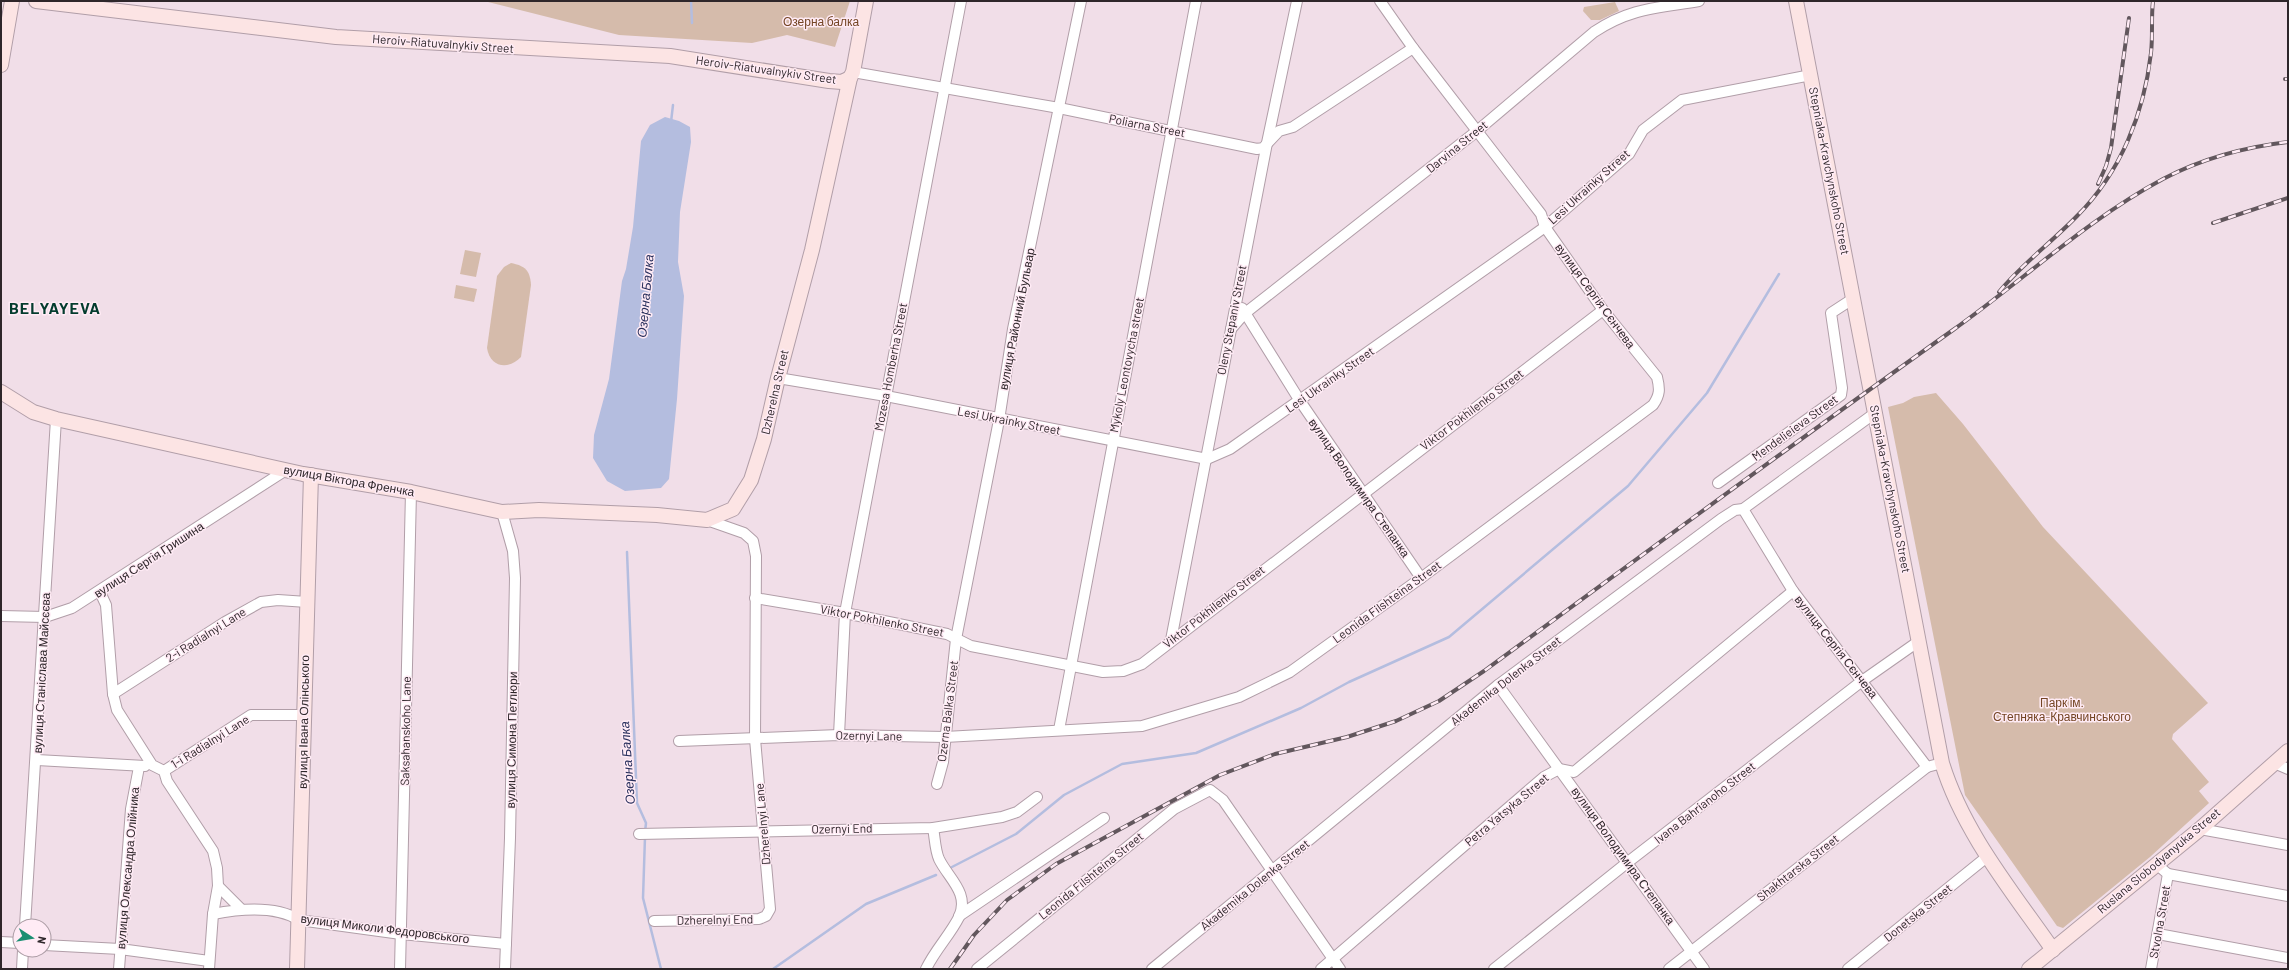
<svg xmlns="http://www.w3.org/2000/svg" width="2289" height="970" viewBox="0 0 2289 970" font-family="Barlow,sans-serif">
<rect width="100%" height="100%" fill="#f1dee8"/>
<!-- green -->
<g fill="#d5bbab">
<polygon points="484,1 850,1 835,47 787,35 752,43 619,35"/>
<polygon points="1615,2 1619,11 1600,20 1591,20 1583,11 1584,7"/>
<polygon points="465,250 481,253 476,277 460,274"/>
<path d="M511 263C525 266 530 270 531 285L521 357C509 370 490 368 487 348L497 276 504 267Z"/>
<polygon points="456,285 477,289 474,302 454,298"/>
<polygon points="1936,393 1963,424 2043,527 2208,703 2173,734 2172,739 2209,782 2199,791 2209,803 2150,857 2063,928 2057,926 1965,795 1888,407 1903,403 1914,397"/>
</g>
<!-- water -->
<polygon fill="#b4bddf" points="665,117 679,121 690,127 691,142 680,212 678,262 684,296 677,399 669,479 661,488 625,491 607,481 593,458 594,435 609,379 622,281 626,269 633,227 641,141 650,125"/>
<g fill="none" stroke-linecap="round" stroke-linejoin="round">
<!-- stream -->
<g stroke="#b4bddf" stroke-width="2.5">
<polyline points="691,1 692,23"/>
<polyline points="671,122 673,105"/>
<polyline points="627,552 637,803 646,823 645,832"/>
<polyline points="645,837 643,898 661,969"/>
<polyline points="950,868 1016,834 1064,795 1122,764 1196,753 1301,708 1349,682 1449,637 1628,486 1707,393 1779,274"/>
<polyline points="773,969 866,904 936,875"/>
</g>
<defs>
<g id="street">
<polyline points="853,72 1059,108 1257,149 1263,148 1279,131 1293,127 1413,48"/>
<polyline points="1242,308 1300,401 1421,578"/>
<path d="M1231 329 1244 314 1477 131 1594 32C1630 8 1657 8 1699 1"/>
<polyline points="778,378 886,396 1207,459 1230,449 1545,227 1629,154 1643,130 1682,100 1811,75"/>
<polyline points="1718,483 1841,395 1842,388 1831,313 1854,298"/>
<polyline points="1743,509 1793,591 1927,767 1942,763"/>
<polyline points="502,512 513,551 515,578 510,838 505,969"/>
<polyline points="100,592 106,605 113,694 117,710 152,765 164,771 167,781 213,851 217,868 218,886 213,914 209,969"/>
<polyline points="755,598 845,613 947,634 971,646 1103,672 1123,671 1142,664 1603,310"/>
<polyline points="1,616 45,617 72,608 286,470"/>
<polyline points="1171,640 1267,143 1297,1"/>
<polyline points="1498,685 1704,969"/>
<polyline points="113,694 225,622 261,602 278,600 307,602"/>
<polyline points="1059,730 1196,1"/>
<polyline points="839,735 845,613 961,1"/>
<path d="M679 741 839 735 945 737 1142 726 1239 697 1290 672 1421 578 1653 405C1660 395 1660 389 1657 377L1603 310 1545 227 1541 214 1413 48 1380 1"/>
<polyline points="37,760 145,766"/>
<polyline points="2274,763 2288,769"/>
<polyline points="164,771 251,715 305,715"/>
<polyline points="937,784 943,762 956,639 999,420 1013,329 1081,1"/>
<polyline points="2200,829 2288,845"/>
<polyline points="639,834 933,828 1002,817 1017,812 1037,797"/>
<polyline points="2156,864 2168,874 2288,896"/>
<polyline points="218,886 241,909"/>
<path d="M213 914C239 909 275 905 299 920L401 934 506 944"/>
<polyline points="959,916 1104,818"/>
<polyline points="654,921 759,919 766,916 770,909 755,739 756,556 753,541 744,533 707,520"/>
<polyline points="25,926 56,419"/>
<polyline points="2158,934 2288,958"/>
<polyline points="1,942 20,943"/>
<polyline points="44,945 120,949 209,961"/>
<polyline points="22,969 23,950"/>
<polyline points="119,969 131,809 139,767"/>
<polyline points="400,969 411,492"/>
<path d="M926 969C935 950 950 935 959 917 970 893 948 878 939 859 935 850 935 838 933 828"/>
<polyline points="977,969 1174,809 1210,790 1223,800 1340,969"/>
<polyline points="1152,969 1498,685 1721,519 1735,510 1743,509 1875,413"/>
<polyline points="1321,969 1544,777 1559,769 1574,772 1793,591"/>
<polyline points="1494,969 1628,862 1862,681 1919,641"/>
<polyline points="1669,969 1927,767"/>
<polyline points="1848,969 1988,856"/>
<polyline points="2151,969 2168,874"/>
</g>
<g id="secondary">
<polyline points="36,1 336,37 670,56 829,81 842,82 850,78"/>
<path d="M1796 1 1942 763C1963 832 2012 891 2053 950"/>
<polyline points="1,65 12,1"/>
<polyline points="1,392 33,412 56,419 303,474 411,492 502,512 539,510 657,515 707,520 733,509 751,480 764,439 778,378 812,250 850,78 853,72 866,1"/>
<polyline points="297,969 311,475"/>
<polyline points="2029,969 2200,829 2288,751"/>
</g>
</defs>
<!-- street casing -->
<use href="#street" stroke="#b19ea8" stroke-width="12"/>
<!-- secondary casing -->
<use href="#secondary" stroke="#b19ea8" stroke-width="16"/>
<!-- street -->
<use href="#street" stroke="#fff" stroke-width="10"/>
<!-- secondary -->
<use href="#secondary" stroke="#fce4e4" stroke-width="14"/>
<defs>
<g id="rail">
<polyline points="2285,79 2288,79"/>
<polyline points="2098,184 2106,166 2111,148 2129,18"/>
<polyline points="2213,223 2288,198"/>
<path d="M1999 292C2022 264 2052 242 2077 216 2121 172 2144 113 2151 53 2153 35 2151 18 2153 1"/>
<path d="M950 969 974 935 1007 900 1056 864 1220 775 1275 754 1347 737 1396 721 1439 701 1484 671C1640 557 1795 442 1953 330 2022 281 2088 219 2163 179 2201 159 2245 147 2288 142"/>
</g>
</defs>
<!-- rail casing -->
<use href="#rail" stroke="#62575d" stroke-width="4"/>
<!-- rail -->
<use href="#rail" stroke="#ffebf5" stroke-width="2.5" stroke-dasharray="8" stroke-linecap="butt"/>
</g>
<g text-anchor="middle" stroke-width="3" stroke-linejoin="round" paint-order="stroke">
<!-- park labels -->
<g font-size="12" fill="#744524" stroke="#ffebf5">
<text x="821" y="26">Озерна балка</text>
<text x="2062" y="707">Парк ім.<tspan x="2062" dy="14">Степняка-Кравчинського</tspan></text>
</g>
<!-- street labels -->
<g font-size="12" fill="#2e262a" stroke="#ffebf5">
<text transform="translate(443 44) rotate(4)" y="4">Heroiv-Riatuvalnykiv Street</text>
<text transform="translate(766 70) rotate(8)" y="4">Heroiv-Riatuvalnykiv Street</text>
<text transform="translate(1147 126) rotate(11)" y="4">Poliarna Street</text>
<text transform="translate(1457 147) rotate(-39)" y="4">Darvina Street</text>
<text transform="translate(1829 171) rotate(79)" y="4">Stepniaka-Kravchynskoho Street</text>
<text transform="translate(1589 187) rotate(-42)" y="4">Lesi Ukrainky Street</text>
<text transform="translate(1595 296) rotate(54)" y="4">вулиця Сергія Сєнчева</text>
<text transform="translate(1017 319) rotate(-79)" y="4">вулиця Районний Бульвар</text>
<text transform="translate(1232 320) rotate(-79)" y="4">Oleny Stepaniv Street</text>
<text transform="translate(1127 365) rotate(-79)" y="4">Mykoly Leontovycha street</text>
<text transform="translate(891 367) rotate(-79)" y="4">Mozesa Homberha Street</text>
<text transform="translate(1330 380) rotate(-35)" y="4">Lesi Ukrainky Street</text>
<text transform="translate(775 392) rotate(-77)" y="4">Dzherelna Street</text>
<text transform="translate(1472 410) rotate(-37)" y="4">Viktor Pokhilenko Street</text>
<text transform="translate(1009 421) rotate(11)" y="4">Lesi Ukrainky Street</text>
<text transform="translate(1795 428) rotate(-36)" y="4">Mendelieieva Street</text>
<text transform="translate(349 481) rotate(10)" y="4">вулиця Віктора Френчка</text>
<text transform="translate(1359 488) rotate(55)" y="4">вулиця Володимира Степанка</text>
<text transform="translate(1890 489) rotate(79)" y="4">Stepniaka-Kravchynskoho Street</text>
<text transform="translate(149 560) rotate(-33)" y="4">вулиця Сергія Гришина</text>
<text transform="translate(1387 602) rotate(-36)" y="4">Leonida Filshteina Street</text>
<text transform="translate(1214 607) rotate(-38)" y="4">Viktor Pokhilenko Street</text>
<text transform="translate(882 621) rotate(11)" y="4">Viktor Pokhilenko Street</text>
<text transform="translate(206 635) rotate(-32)" y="4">2-i Radialnyi Lane</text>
<text transform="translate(1836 647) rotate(52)" y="4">вулиця Сергія Сєнчева</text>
<text transform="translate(42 673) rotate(-87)" y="4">вулиця Станіслава Майсєєва</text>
<text transform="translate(1506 681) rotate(-38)" y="4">Akademika Dolenka Street</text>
<text transform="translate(948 711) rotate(-83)" y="4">Ozerna Balka Street</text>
<text transform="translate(304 722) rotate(-89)" y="4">вулиця Івана Олінського</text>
<text transform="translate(406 731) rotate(-89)" y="4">Saksahanskoho Lane</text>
<text transform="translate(869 736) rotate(1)" y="4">Ozernyi Lane</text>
<text transform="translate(512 740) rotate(-89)" y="4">вулиця Симона Петлюри</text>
<text transform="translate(210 742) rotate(-32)" y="4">1-i Radialnyi Lane</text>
<text transform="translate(1705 803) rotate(-38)" y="4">Ivana Bahrianoho Street</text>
<text transform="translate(1507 810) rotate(-40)" y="4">Petra Yatsyka Street</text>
<text transform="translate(763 824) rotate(-95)" y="4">Dzherelnyi Lane</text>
<text transform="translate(842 829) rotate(-1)" y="4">Ozernyi End</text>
<text transform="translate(1623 856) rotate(54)" y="4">вулиця Володимира Степанка</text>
<text transform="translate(2159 861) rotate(-40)" y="4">Ruslana Slobodyanyuka Street</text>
<text transform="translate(128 868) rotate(-85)" y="4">вулиця Олександра Олійника</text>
<text transform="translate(1798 868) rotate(-38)" y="4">Shakhtarska Street</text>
<text transform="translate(1091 876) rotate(-39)" y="4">Leonida Filshteina Street</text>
<text transform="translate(1255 885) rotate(-39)" y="4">Akademika Dolenka Street</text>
<text transform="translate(1918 913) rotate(-39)" y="4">Donetska Street</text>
<text transform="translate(715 920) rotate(-1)" y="4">Dzherelnyi End</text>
<text transform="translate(2160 922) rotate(-80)" y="4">Stvolna Street</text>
<text transform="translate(385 929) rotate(7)" y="4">вулиця Миколи Федоровського</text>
</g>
<!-- water labels -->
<g font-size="13" font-style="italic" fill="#282f5c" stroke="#ffebf5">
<text transform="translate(645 296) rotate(-85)" y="5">Озерна Балка</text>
<text transform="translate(627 763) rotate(-94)" y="5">Озерна Балка</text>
</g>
<!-- district labels -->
<g font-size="16" font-weight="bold" letter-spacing="1" fill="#043c2e" stroke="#ffebf5">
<text x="55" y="314">BELYAYEVA</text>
</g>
</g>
<!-- border -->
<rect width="2289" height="970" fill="none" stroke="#2e262a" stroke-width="4"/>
<!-- north arrow -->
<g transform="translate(32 938) rotate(102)"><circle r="19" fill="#ffebf5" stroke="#ab9ca4"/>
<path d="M0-3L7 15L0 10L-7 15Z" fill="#198f72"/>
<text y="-6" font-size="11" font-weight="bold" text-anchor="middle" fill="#2e262a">N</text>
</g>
</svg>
